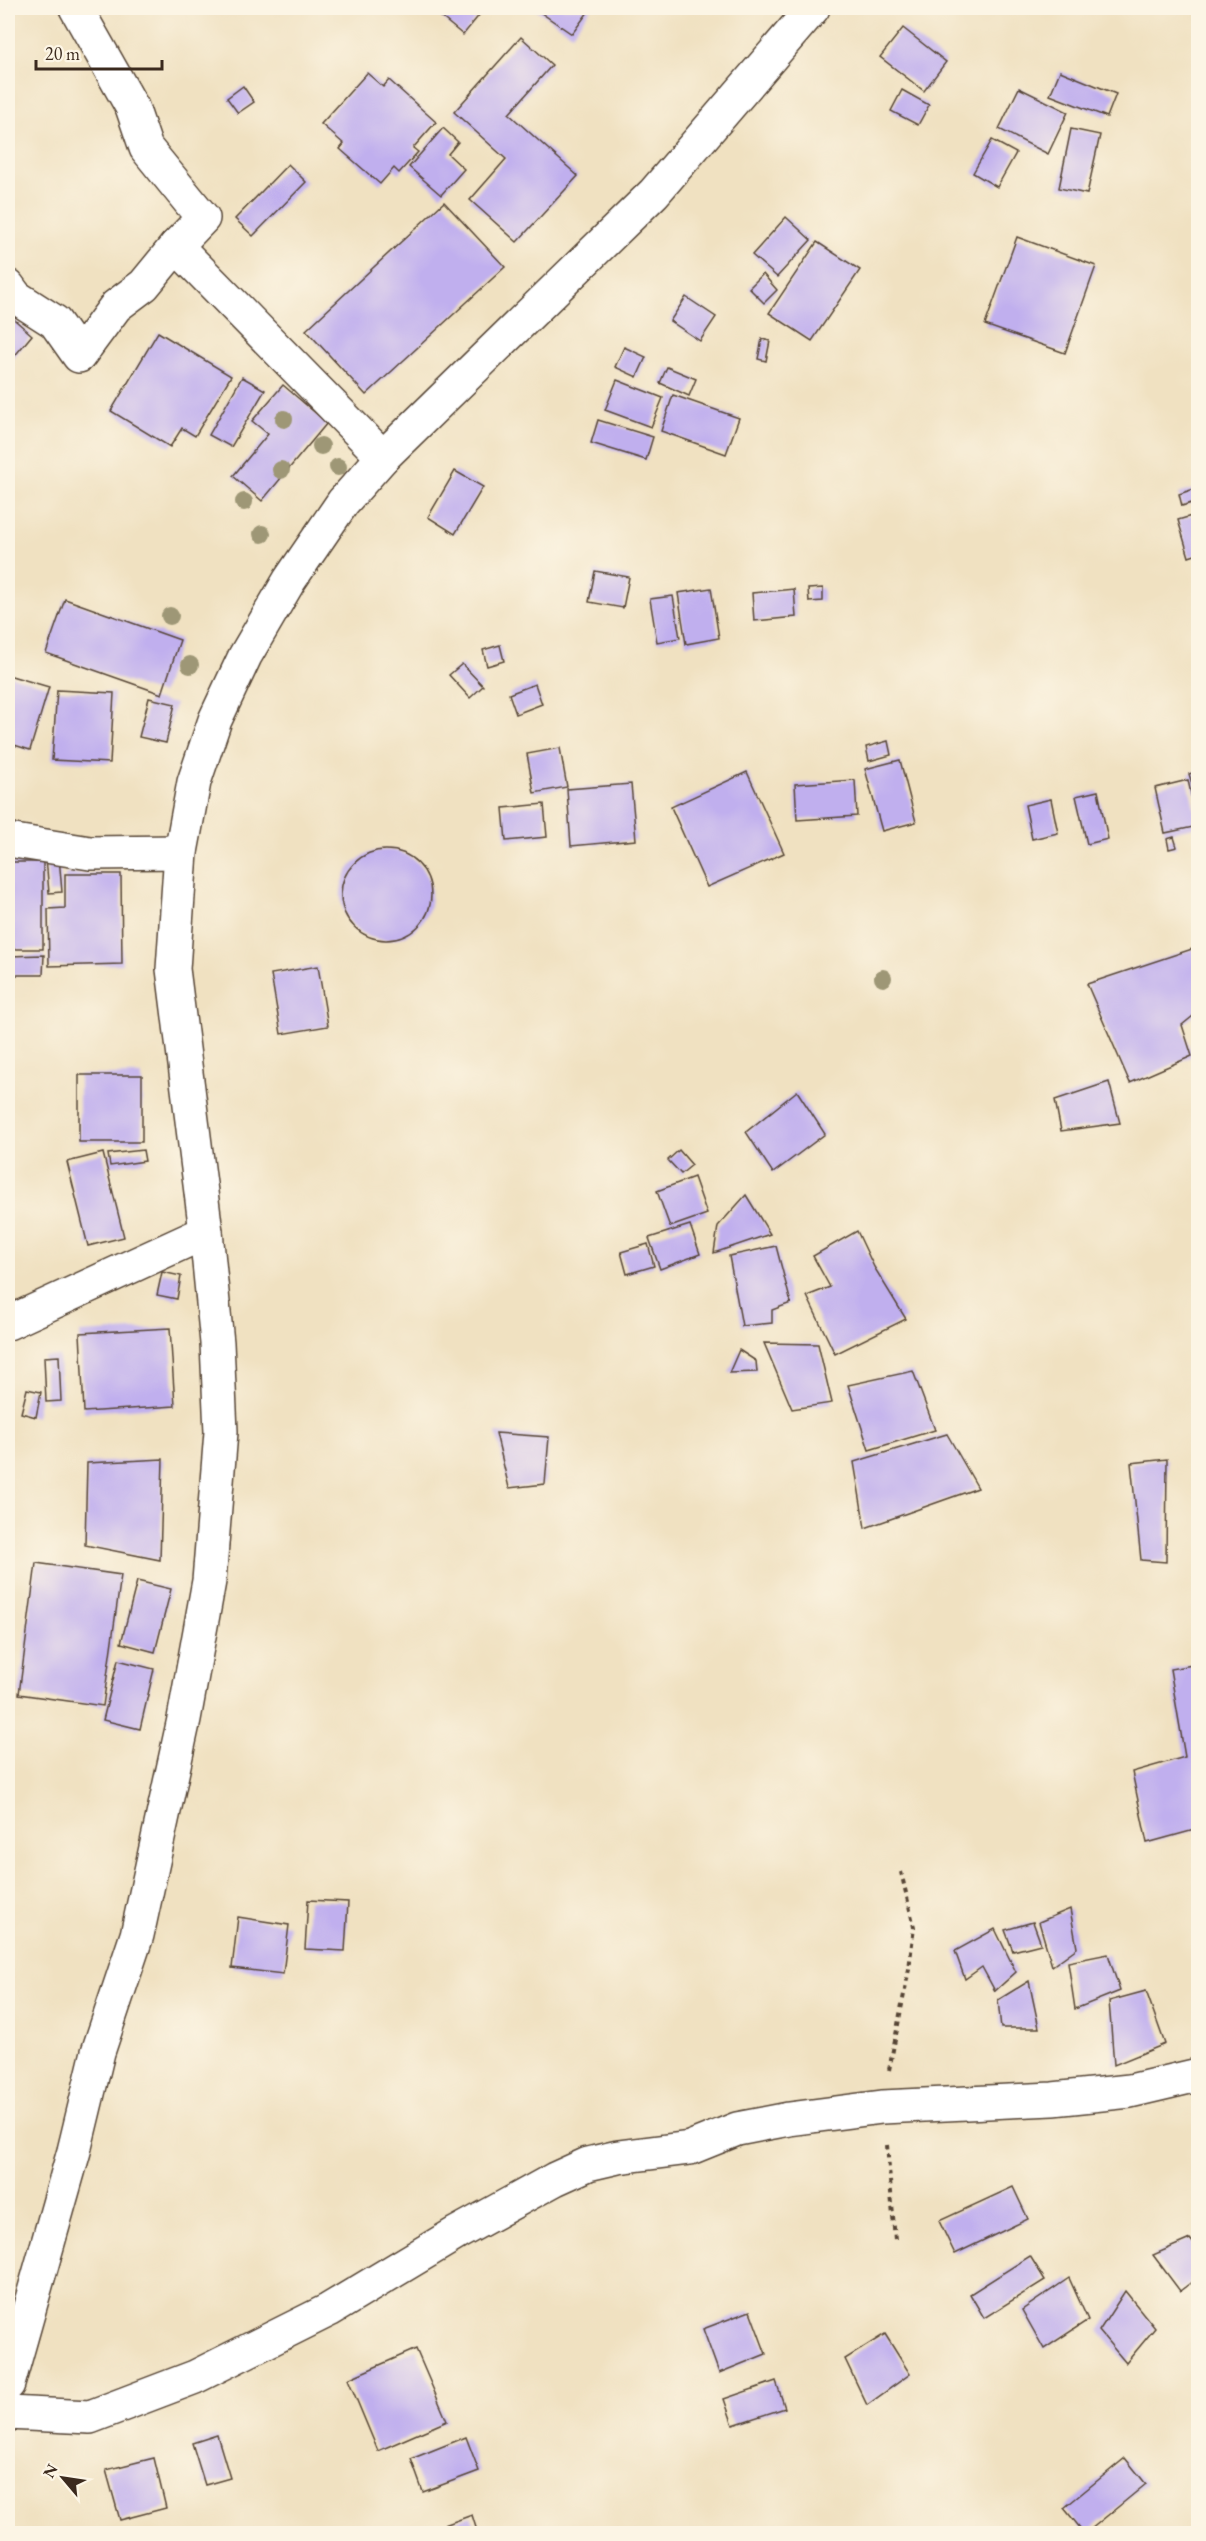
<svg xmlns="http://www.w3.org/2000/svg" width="1206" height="2541" viewBox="0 0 1206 2541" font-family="'EB Garamond',serif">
<rect width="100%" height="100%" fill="#fcf5e5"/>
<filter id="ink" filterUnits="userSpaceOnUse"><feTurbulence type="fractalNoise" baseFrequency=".0167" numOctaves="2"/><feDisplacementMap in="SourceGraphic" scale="12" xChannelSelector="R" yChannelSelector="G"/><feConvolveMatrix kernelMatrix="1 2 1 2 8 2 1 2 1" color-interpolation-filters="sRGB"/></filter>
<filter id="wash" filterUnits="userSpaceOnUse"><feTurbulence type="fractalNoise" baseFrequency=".008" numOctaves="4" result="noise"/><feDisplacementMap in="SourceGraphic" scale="24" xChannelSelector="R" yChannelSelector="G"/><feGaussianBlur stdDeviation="1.35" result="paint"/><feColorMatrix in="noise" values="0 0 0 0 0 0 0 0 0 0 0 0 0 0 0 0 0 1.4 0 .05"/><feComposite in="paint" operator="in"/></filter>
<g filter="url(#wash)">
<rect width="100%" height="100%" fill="#f0e1c1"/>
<g id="blocks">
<!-- building -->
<g fill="#c0afee">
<polygon points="437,8 485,8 463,35 434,11"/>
<polygon points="534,8 591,8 572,34"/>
<polygon points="903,28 946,62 924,91 880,57"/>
<polygon points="521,37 552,65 509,114 578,176 517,242 470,200 506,159 454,112"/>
<polygon points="1060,71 1116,94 1107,117 1050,95"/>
<polygon points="367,73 383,87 389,80 436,122 413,148 418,152 399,173 394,168 380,184 340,149 344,144 321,124"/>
<polygon points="243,86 254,102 238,113 227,98"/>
<polygon points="1019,88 1068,112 1048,154 999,129"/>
<polygon points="902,90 929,105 918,125 891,111"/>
<polygon points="443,128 458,142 448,154 464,169 441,195 409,167"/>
<polygon points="1071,129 1100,135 1087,194 1059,188"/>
<polygon points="992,140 1016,153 997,187 973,173"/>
<polygon points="288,164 306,182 253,236 235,219"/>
<polygon points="444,202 505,267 366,395 306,330"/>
<polygon points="786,217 811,240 777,277 752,255"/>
<polygon points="1017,237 1096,266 1065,353 985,325"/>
<polygon points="817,242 860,270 812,341 769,313"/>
<polygon points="763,274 777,290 764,303 749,288"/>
<polygon points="686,297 716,317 700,341 670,321"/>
<polygon points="8,314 32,335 8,364"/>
<polygon points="158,332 231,376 195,436 182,428 170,447 111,411"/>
<polygon points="762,339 770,341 766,361 758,359"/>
<polygon points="624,347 646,357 637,377 615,367"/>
<polygon points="667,367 696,379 689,396 660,383"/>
<polygon points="242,377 265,390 231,447 209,435"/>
<polygon points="617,380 663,398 651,427 605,410"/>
<polygon points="283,385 327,423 262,501 233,476 268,434 252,421"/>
<polygon points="673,395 739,418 726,454 661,431"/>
<polygon points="598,420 653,437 646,460 591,443"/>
<polygon points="455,471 483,487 455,534 428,517"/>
<polygon points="1194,489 1198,501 1182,506 1179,494"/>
<polygon points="1198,514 1198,554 1189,557 1178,520"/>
<polygon points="595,571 629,577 623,608 589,602"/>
<polygon points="711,588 719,638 686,644 678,593"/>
<polygon points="823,588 823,601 809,602 808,589"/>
<polygon points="794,589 796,617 754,621 752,593"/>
<polygon points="673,596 680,638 657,642 650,599"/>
<polygon points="65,599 180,640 162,694 46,653"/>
<polygon points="500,645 504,661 487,666 483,650"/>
<polygon points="462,664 483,686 470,698 449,675"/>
<polygon points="8,675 49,687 30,750 8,743"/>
<polygon points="535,684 542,704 516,714 509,694"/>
<polygon points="57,690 114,693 110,763 52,760"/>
<polygon points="149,698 175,704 166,743 139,737"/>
<polygon points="888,741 891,755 869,761 866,747"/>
<polygon points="560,748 567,787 534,793 527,754"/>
<polygon points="900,760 916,822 882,831 865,769"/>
<polygon points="1198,771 1198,792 1195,793 1189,774"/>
<polygon points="747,772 784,853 707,887 671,807"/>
<polygon points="855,780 857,816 797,820 795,784"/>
<polygon points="1188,780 1198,826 1165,833 1155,788"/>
<polygon points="631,784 636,840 571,846 567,789"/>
<polygon points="1098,791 1108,839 1087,844 1076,796"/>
<polygon points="1051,799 1058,833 1032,839 1025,805"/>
<polygon points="544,804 547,837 506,841 503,808"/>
<polygon points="1174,837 1177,847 1169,849 1167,839"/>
<circle cx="386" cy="895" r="45"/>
<polygon points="59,857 62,892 49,893 46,858"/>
<rect x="8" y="862" width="35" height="87"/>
<polygon points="65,874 121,874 122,964 49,966 48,909 65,908"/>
<polygon points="1198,947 1198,1012 1182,1025 1192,1056 1130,1083 1087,984"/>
<polygon points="44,955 43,975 8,975 8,956"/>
<polygon points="318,966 328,1026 281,1034 271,974"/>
<rect x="79" y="1075" width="63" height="67"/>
<polygon points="1109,1082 1120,1123 1061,1131 1055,1100"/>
<polygon points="797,1091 825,1134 773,1173 746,1132"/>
<polygon points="143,1150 145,1161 110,1166 108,1154"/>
<polygon points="679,1150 692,1165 681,1174 668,1160"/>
<polygon points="103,1153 124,1237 88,1246 67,1162"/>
<polygon points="694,1177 707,1214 670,1227 657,1191"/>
<polygon points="746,1195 770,1234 714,1253 718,1226"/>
<polygon points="690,1225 700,1254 660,1269 649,1238"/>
<polygon points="857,1231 874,1267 906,1319 835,1354 807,1296 830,1287 813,1256"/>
<polygon points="648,1244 654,1266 627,1274 621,1252"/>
<polygon points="776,1246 791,1303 772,1310 772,1323 742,1326 729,1256"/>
<polygon points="162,1272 181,1276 177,1299 157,1295"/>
<polygon points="170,1328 175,1406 84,1412 80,1333"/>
<polygon points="764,1343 818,1344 832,1403 792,1409"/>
<polygon points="739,1350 756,1361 757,1372 729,1373"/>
<polygon points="59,1356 61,1401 46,1402 44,1357"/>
<polygon points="913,1371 935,1430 869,1450 848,1385"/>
<polygon points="27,1389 41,1392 36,1417 21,1413"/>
<polygon points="496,1433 549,1437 545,1484 509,1488"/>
<polygon points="947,1434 978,1488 865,1528 854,1462"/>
<polygon points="163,1459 160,1560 85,1545 87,1463"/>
<polygon points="1167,1459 1166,1562 1141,1560 1131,1463"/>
<polygon points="36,1563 121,1575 103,1706 19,1694"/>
<polygon points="137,1581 171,1589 155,1652 121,1643"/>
<polygon points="118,1660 154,1669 140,1729 103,1720"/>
<polygon points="1198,1664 1198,1829 1147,1843 1132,1772 1185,1757 1170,1669"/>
<polygon points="308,1900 348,1902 345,1951 305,1949"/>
<polygon points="1070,1909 1077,1948 1052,1966 1039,1922"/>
<polygon points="238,1917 289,1925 283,1974 232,1968"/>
<polygon points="1033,1922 1041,1944 1013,1951 1005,1930"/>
<polygon points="995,1929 1016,1972 995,1991 982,1967 965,1979 955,1951"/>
<polygon points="1108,1954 1120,1991 1075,2009 1068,1962"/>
<polygon points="1029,1981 1039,2028 1001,2028 998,2000"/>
<polygon points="1146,1991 1165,2044 1114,2065 1109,2001"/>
<polygon points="1013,2187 1028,2219 955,2254 939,2221"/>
<polygon points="1190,2239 1198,2249 1198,2277 1180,2291 1153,2255"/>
<polygon points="1030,2256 1045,2280 984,2318 970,2294"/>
<polygon points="1069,2278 1088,2320 1044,2349 1022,2310"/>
<polygon points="1125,2291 1155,2328 1126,2363 1099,2331"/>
<polygon points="750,2311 766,2354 719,2373 703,2329"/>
<polygon points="885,2334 910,2374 867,2405 845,2359"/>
<polygon points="416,2349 447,2421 378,2451 348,2379"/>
<polygon points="776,2381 785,2408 733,2425 724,2399"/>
<polygon points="217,2435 230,2478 205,2485 192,2443"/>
<polygon points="466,2437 479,2471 423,2492 411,2459"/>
<polygon points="154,2458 166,2508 120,2520 106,2470"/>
<polygon points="1125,2458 1146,2484 1085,2534 1064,2508"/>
<polygon points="472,2515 478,2534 429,2534 428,2531"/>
</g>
</g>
</g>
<g filter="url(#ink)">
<use href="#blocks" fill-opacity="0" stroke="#564536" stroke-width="1.5"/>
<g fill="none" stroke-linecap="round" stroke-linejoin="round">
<defs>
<g id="minor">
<polyline points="176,246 383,457"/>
<polyline points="8,286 16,297 55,322 79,356 116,306 144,285 176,246 203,218 146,148 132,107 76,8"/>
<polyline points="8,840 90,853 181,852"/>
<polyline points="8,1323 206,1232"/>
<polyline points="8,2413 90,2417 195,2377 329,2310 457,2233 555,2179 588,2164 618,2157 690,2148 737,2129 789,2119 882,2107 1053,2099 1130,2091 1198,2075"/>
</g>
<polyline id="major" points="8,2384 74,2151 98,2052 137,1935 184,1719 209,1581 221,1432 217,1343 206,1232 173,969 181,852 194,782 215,720 245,656 289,581 343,502 383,457 654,193 813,8"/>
</defs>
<!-- minor casing -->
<use href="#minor" stroke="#564536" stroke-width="36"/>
<!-- major casing -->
<use href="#major" stroke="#564536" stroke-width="36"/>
<!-- path -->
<g stroke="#564536" stroke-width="4" stroke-dasharray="4.5 4.5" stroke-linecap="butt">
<polyline points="889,2070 909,1969 914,1927 901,1872"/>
<polyline points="887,2145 895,2240"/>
</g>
<!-- minor -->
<use href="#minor" stroke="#fff" stroke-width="33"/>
<!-- major -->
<use href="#major" stroke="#fff" stroke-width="33"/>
</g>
<!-- trees -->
<g fill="#9e9776">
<circle cx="284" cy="419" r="9"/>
<circle cx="321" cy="446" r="9"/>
<circle cx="338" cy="467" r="9"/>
<circle cx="281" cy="470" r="9"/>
<circle cx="244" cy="502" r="9"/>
<circle cx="262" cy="534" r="9"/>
<circle cx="170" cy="616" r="9"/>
<circle cx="190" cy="665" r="9"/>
<circle cx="883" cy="978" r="9"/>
</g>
</g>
<!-- margin -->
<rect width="1206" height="2541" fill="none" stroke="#fcf5e5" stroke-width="30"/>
<!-- north arrow -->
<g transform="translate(63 2478) rotate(299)" stroke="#fcf5e5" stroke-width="4.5" paint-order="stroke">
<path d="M0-4.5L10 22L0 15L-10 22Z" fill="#3b2a1e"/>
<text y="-9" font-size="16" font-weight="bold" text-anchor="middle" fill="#3b2a1e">N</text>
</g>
<!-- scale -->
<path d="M36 60v9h126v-9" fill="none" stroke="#3b2a1e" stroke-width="3"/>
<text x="45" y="60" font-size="18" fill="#3b2a1e" stroke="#fcf5e5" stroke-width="4.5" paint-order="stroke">20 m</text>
</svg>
